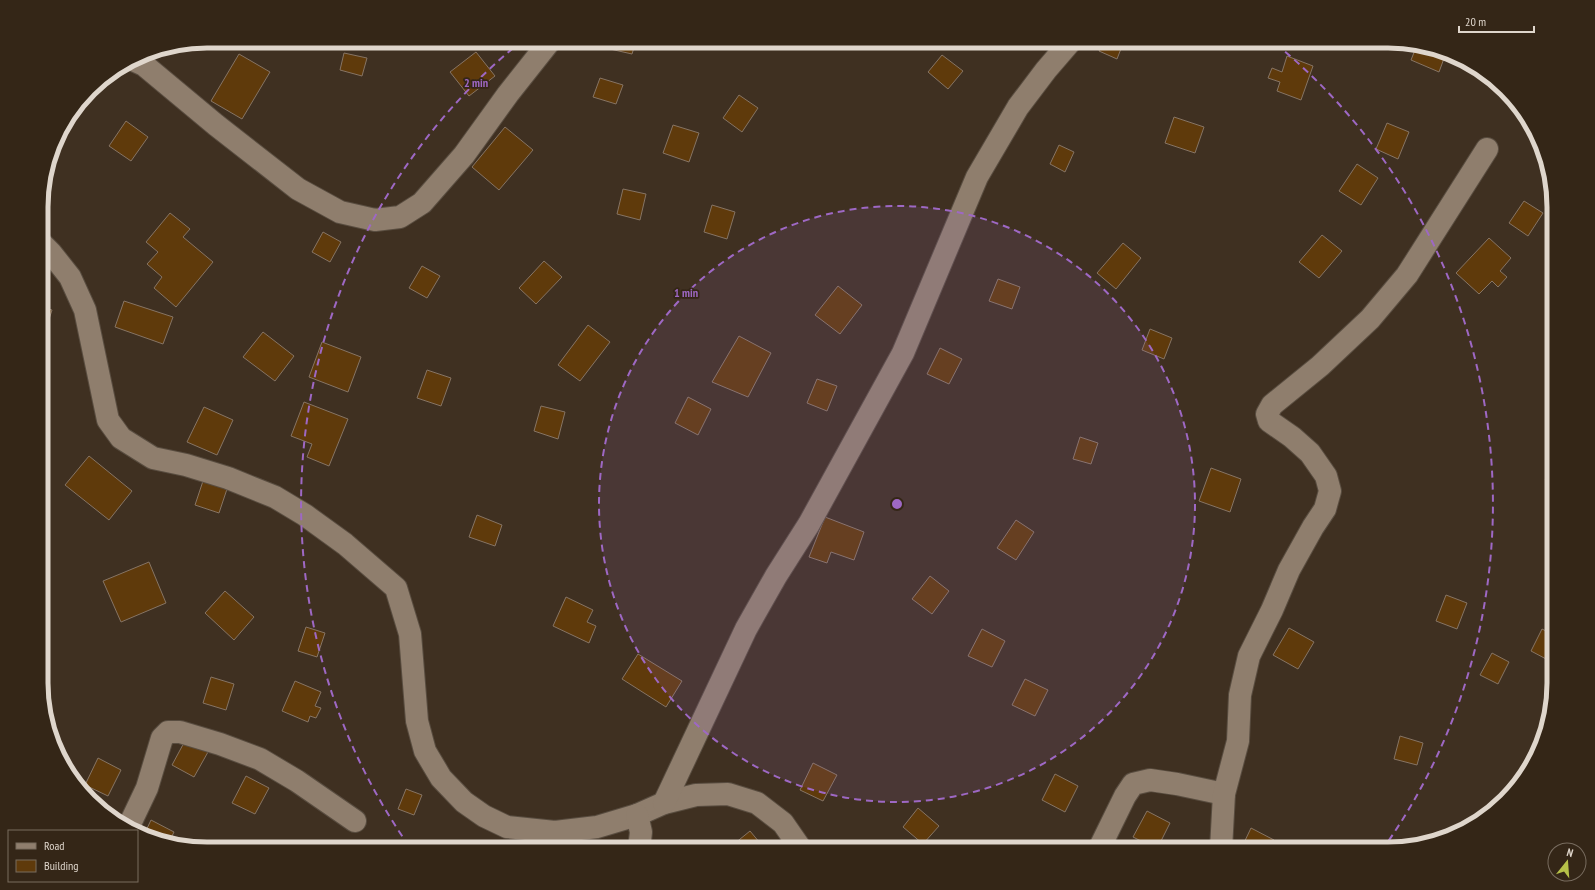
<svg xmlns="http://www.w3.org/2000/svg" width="1595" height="890" viewBox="0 0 1595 890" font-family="'PT Sans Narrow',sans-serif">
<rect width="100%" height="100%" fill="#3f3021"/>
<!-- building -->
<g fill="#5f3a0b" stroke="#867464">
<polygon points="612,41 636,41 632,54 610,49"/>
<polygon points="1103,41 1124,41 1117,59 1099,51"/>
<polygon points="1417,45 1431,47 1446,53 1439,72 1411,60"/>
<polygon points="476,52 495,76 469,96 450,72"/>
<polygon points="344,53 367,58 362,76 340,70"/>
<polygon points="239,54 270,72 242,119 211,101"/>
<polygon points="942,55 963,71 948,89 928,72"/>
<polygon points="1287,56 1313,66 1301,100 1277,91 1280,82 1268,78 1272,68 1282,72"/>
<polygon points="600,78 623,85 616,104 593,97"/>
<polygon points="739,95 758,108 742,132 723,118"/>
<polygon points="1174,117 1204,127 1195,153 1165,143"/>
<polygon points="126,121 148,137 131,161 109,146"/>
<polygon points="1387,123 1409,132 1398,159 1376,149"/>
<polygon points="673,125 699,133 689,162 663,153"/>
<polygon points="505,127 533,150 499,190 472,167"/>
<polygon points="1059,145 1074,152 1065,172 1050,164"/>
<polygon points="1357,164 1378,178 1361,205 1339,191"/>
<polygon points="623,189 646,194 640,220 617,214"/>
<polygon points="1524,201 1543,213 1528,236 1509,223"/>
<polygon points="712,205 735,212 727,239 704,232"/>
<polygon points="170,213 190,229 183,237 213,262 176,307 154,288 162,277 147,264 158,252 146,242"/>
<polygon points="323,232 341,242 330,262 312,252"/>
<polygon points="1322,235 1342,251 1319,278 1299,262"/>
<polygon points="1489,238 1511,258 1500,271 1507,277 1498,287 1492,281 1479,294 1456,273"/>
<polygon points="1123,243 1141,258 1116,289 1097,273"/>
<polygon points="544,261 562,277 536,304 519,288"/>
<polygon points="422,266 440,276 427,298 409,288"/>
<polygon points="998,279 1020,287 1012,309 989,301"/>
<polygon points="838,286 862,305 840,334 815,315"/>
<polygon points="124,301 173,317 163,344 115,327"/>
<polygon points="42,307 52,310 44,335 42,334"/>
<polygon points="588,325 610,342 580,381 558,365"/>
<polygon points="1150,329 1172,338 1164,359 1142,350"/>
<polygon points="263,332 294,356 275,381 243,357"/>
<polygon points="739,336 771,353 748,397 712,382"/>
<polygon points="322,342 361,357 348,392 309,377"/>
<polygon points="940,348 962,359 949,384 927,374"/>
<polygon points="427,370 451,378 441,406 417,398"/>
<polygon points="817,379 837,386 827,411 807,403"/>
<polygon points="688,397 711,409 698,435 675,423"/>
<polygon points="304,402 348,419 329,466 307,457 312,444 291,436"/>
<polygon points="541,406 565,412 558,439 534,431"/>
<polygon points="204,407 233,420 217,455 187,442"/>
<polygon points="1080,437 1098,443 1091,464 1073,459"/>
<polygon points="89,456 132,491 109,520 65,485"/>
<polygon points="1211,468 1241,479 1230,512 1199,501"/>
<polygon points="1554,468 1554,487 1545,480"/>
<polygon points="204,478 228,486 219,513 195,505"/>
<polygon points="477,515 502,525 495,546 469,537"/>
<polygon points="825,517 864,532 854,560 831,552 827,563 809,557"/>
<polygon points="1016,520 1034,532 1016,560 997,548"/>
<polygon points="149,562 166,603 121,622 103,581"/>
<polygon points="930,576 949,591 932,614 912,599"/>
<polygon points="225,591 254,617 234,640 205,613"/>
<polygon points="1446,595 1467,603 1457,629 1436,621"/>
<polygon points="566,597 593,610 587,622 596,626 589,643 553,626"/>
<polygon points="306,627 325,633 317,657 298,651"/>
<polygon points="1289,628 1314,642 1298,669 1273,655"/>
<polygon points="982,629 1005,641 992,667 968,656"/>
<polygon points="1542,629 1554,635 1554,650 1548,660 1531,651"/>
<polygon points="1492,653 1509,662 1498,684 1480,675"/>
<polygon points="638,654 682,681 666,707 622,679"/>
<polygon points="211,677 234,684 226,710 203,703"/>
<polygon points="1025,679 1048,690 1035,716 1012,705"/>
<polygon points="295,681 321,692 315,706 321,708 316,718 310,716 308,722 282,711"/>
<polygon points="1400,736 1423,743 1417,765 1394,759"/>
<polygon points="186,739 208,752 194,777 172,765"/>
<polygon points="98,758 121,770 108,796 85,785"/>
<polygon points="813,763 837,775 823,801 800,790"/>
<polygon points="1055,774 1078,786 1065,812 1042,800"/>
<polygon points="246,776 269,788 255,814 232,803"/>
<polygon points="406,789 422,795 414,815 398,809"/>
<polygon points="918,808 939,826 923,844 903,827"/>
<polygon points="1147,811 1170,823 1157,849 1133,837"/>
<polygon points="151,820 174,832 168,844 144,835"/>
<polygon points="1251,828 1274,840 1270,849 1241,849"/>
<polygon points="750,831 765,849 729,849 729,848"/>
<polygon points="328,841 339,849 322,849"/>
</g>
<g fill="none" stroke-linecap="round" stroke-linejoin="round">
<defs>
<g id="street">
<polyline points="133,60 144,65 216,125 298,189 340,212 375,220 400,217 422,203 464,155 508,94 550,41"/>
<polyline points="42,244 51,253 70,277 85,310 108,420 121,438 153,458 186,465 228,478 275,497 305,515 345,544 396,588 410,634 417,721 425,751 441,778 464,802 484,816 507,827 555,832 597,827 637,815 664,803 696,795 728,794 757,803 783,823 801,849"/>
<polyline points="664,803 746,629 776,576 809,524 903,353 977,177 1018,107 1046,70 1071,41"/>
<polyline points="637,815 641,832 639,849"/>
<polyline points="128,828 147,788 162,738 168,732 180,732 220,744 260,759 297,781 355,821"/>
<polyline points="1099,849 1125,796 1133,784 1150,780 1177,784 1224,794"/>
<polyline points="1221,849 1224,794 1238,741 1240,695 1249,656 1272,610 1289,570 1313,527 1325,509 1330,491 1326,476 1310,453 1292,437 1269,421 1267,414 1272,405 1320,366 1370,319 1407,275 1487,149"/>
</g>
</defs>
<!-- street casing -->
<use href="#street" stroke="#594d40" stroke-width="24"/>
<!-- street -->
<use href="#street" stroke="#8f7e6d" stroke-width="22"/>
</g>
<!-- distance rings -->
<circle cx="897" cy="504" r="298" fill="#9e68c4" fill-opacity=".12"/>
<g fill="none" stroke="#9e68c4" stroke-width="2" stroke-dasharray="7 5">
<circle cx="897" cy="504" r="298"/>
<path d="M409 846A596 596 0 0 1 518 44M1276 44A596 596 0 0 1 1385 846"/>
</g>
<!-- crop -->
<path d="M0 0H1595V890H0ZM207 48H1388A159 159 0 0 1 1547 207V683A159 159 0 0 1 1388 842H207A159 159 0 0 1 48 683V207A159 159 0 0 1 207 48Z" fill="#342617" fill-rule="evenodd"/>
<path fill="none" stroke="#dfd6cc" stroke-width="5" d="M207 48H1388A159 159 0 0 1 1547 207V683A159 159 0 0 1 1388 842H207A159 159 0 0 1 48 683V207A159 159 0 0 1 207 48Z"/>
<circle cx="897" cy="504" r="6" fill="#9e68c4" stroke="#342617" stroke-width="2"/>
<g font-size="12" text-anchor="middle" font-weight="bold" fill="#9e68c4" stroke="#342617" stroke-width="3.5" stroke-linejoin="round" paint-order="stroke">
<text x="476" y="87">2 min</text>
<text x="686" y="297">1 min</text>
</g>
<!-- legend -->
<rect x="8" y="830" width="130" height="52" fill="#342617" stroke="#786c5f"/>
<rect x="16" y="843" width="20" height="6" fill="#8f7e6d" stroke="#786c5f"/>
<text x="44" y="850" font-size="12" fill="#dfd6cc">Road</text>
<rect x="16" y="860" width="20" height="12" fill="#5f3a0b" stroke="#786c5f"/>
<text x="44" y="870" font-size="12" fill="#dfd6cc">Building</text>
<!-- north arrow -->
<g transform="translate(1567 862) rotate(17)"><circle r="19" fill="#342617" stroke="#786c5f"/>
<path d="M0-3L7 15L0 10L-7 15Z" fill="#b6c148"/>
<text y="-6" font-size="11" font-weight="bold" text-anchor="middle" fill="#dfd6cc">N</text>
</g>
<!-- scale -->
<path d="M1459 26v6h75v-6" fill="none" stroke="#dfd6cc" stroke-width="2"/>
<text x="1465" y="26" font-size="12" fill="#dfd6cc" stroke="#342617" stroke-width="3" paint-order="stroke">20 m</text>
</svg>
